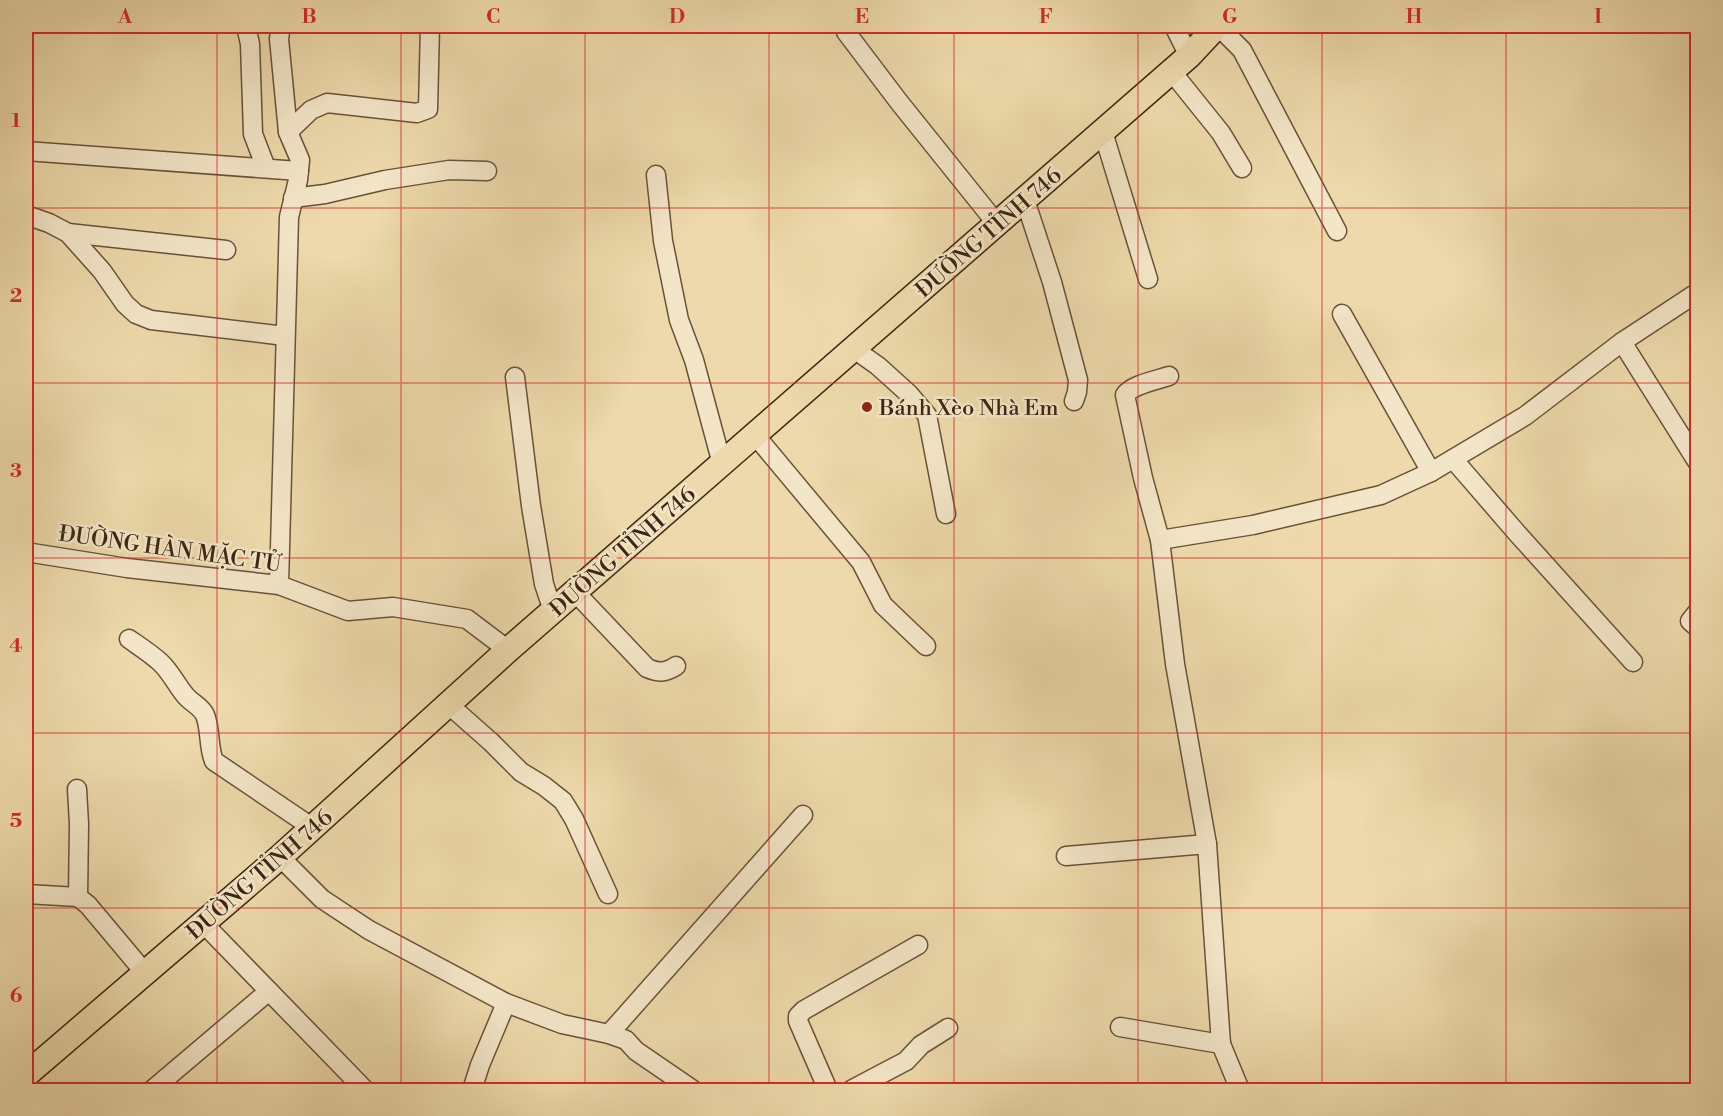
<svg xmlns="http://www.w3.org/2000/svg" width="1723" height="1116" viewBox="0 0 1723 1116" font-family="'Libre Bodoni',serif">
<rect width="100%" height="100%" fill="#edd9ab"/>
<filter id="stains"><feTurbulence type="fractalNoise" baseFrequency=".00333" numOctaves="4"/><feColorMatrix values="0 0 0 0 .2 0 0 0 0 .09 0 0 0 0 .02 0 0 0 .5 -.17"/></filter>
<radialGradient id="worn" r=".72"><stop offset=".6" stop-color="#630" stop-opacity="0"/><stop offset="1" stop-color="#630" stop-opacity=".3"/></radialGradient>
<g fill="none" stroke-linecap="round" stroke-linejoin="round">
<defs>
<g id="minor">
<polyline points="246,26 250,44 253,134 266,168"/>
<polyline points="1174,26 1189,56"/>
<polyline points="1218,26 1242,50 1337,231"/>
<polyline points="846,32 899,102 997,224"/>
<polyline points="1172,72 1221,133 1242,168"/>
<polyline points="288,132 311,110 327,103 417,113 428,109 430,26"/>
<polyline points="1103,132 1148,279"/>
<polyline points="26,151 299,171"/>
<polyline points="656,175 663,241 679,320 694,360 722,464"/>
<polyline points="293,198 325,194 385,180 449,170 487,171"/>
<polyline points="1025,200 1052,282 1078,380 1077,392 1074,401"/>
<polyline points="26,215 49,223 68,233 102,271 125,304 136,314 151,320 285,336"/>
<polyline points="68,233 226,250"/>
<polyline points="1698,292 1622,342 1698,463"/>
<polyline points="1342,314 1431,472"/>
<polyline points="854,349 878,366 909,394 927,415 946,514"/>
<path d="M1169 376C1157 380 1131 385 1125 395L1143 478 1160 540 1175 664 1207 844 1221 1044"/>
<polyline points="515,377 531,506 544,584 553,611"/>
<polyline points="755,435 861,562 883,605 926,646"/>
<polyline points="1453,459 1516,532 1633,662"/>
<polyline points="1160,540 1253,525 1381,495 1431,472 1525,416 1622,342"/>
<polyline points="26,552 127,568 279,585 348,611 393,607 467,619 508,650"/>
<polyline points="279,585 289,217 298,180 300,160 288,132 279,39 281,26"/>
<path d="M575 592 647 668C659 673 665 673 676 666"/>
<polyline points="1698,611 1690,621 1698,628"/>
<path d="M129 639C139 646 150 653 160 662 170 671 176 684 185 695 191 703 201 706 205 715 211 730 208 747 214 761L313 828"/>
<polyline points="448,704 491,742 521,772 544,786 563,801 574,819 608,894"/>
<polyline points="77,789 79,824 78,897"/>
<polyline points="1066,856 1207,844"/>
<polyline points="280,857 322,899 369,930 506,1003 562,1024 609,1034 626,1040 636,1051 693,1090"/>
<polyline points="26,894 78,897 88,905 145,973"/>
<polyline points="203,923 365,1090"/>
<polyline points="1120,1027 1221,1044 1240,1090"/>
<polyline points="609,1034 803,815"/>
<polyline points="152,1090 269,991"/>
<polyline points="472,1090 480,1065 506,1003"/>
<polyline points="828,1090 798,1021 798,1016 804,1010 918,945"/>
<polyline points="851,1090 906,1061 921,1045 948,1028"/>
</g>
<polyline id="major" points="26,1075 280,857 508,650 1189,56 1217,26"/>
</defs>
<!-- minor casing -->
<use href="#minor" stroke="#695238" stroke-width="21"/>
<!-- major casing -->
<use href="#major" stroke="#3d2512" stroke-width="27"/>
<!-- minor -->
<use href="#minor" stroke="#f3e6c8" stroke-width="18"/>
<!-- major -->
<use href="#major" stroke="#edd9ab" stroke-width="24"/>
</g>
<!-- grid -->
<path fill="none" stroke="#d62828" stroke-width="1.5" stroke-opacity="0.55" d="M217 26V1090M401 26V1090M585 26V1090M769 26V1090M954 26V1090M1138 26V1090M1322 26V1090M1506 26V1090M26 208H1698M26 383H1698M26 558H1698M26 733H1698M26 908H1698"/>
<!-- markers -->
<circle fill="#8f2418" stroke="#f3e6c8" stroke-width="2" cx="867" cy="407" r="6"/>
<g text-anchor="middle" stroke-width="5" stroke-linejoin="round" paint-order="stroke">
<!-- street labels -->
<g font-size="22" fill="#3d2512" stroke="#f3e6c8">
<text transform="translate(988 232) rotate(-41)" y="8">ĐƯỜNG TỈNH 746</text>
<text transform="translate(170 548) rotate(8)" y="8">ĐƯỜNG HÀN MẶC TỬ</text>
<text transform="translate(622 551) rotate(-41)" y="8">ĐƯỜNG TỈNH 746</text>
<text transform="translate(259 874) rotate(-41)" y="8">ĐƯỜNG TỈNH 746</text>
</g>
<!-- poi labels -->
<g font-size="22" fill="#3d2512" stroke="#f3e6c8" text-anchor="start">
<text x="879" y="415">Bánh Xèo Nhà Em</text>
</g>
</g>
<!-- margin -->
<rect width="1723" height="1116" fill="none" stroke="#edd9ab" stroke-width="66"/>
<rect x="33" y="33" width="1657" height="1050" fill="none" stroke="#d62828" stroke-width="2"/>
<g font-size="20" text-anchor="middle" font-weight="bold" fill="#d62828">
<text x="125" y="23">A</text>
<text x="309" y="23">B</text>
<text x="493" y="23">C</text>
<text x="677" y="23">D</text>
<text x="862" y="23">E</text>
<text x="1046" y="23">F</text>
<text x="1230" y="23">G</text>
<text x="1414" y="23">H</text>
<text x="1598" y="23">I</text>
<text x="16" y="127">1</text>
<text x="16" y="302">2</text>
<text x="16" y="477">3</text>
<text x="16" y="652">4</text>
<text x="16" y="827">5</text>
<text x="16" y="1002">6</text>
</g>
<rect width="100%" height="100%" filter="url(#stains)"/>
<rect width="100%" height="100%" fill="url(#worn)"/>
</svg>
